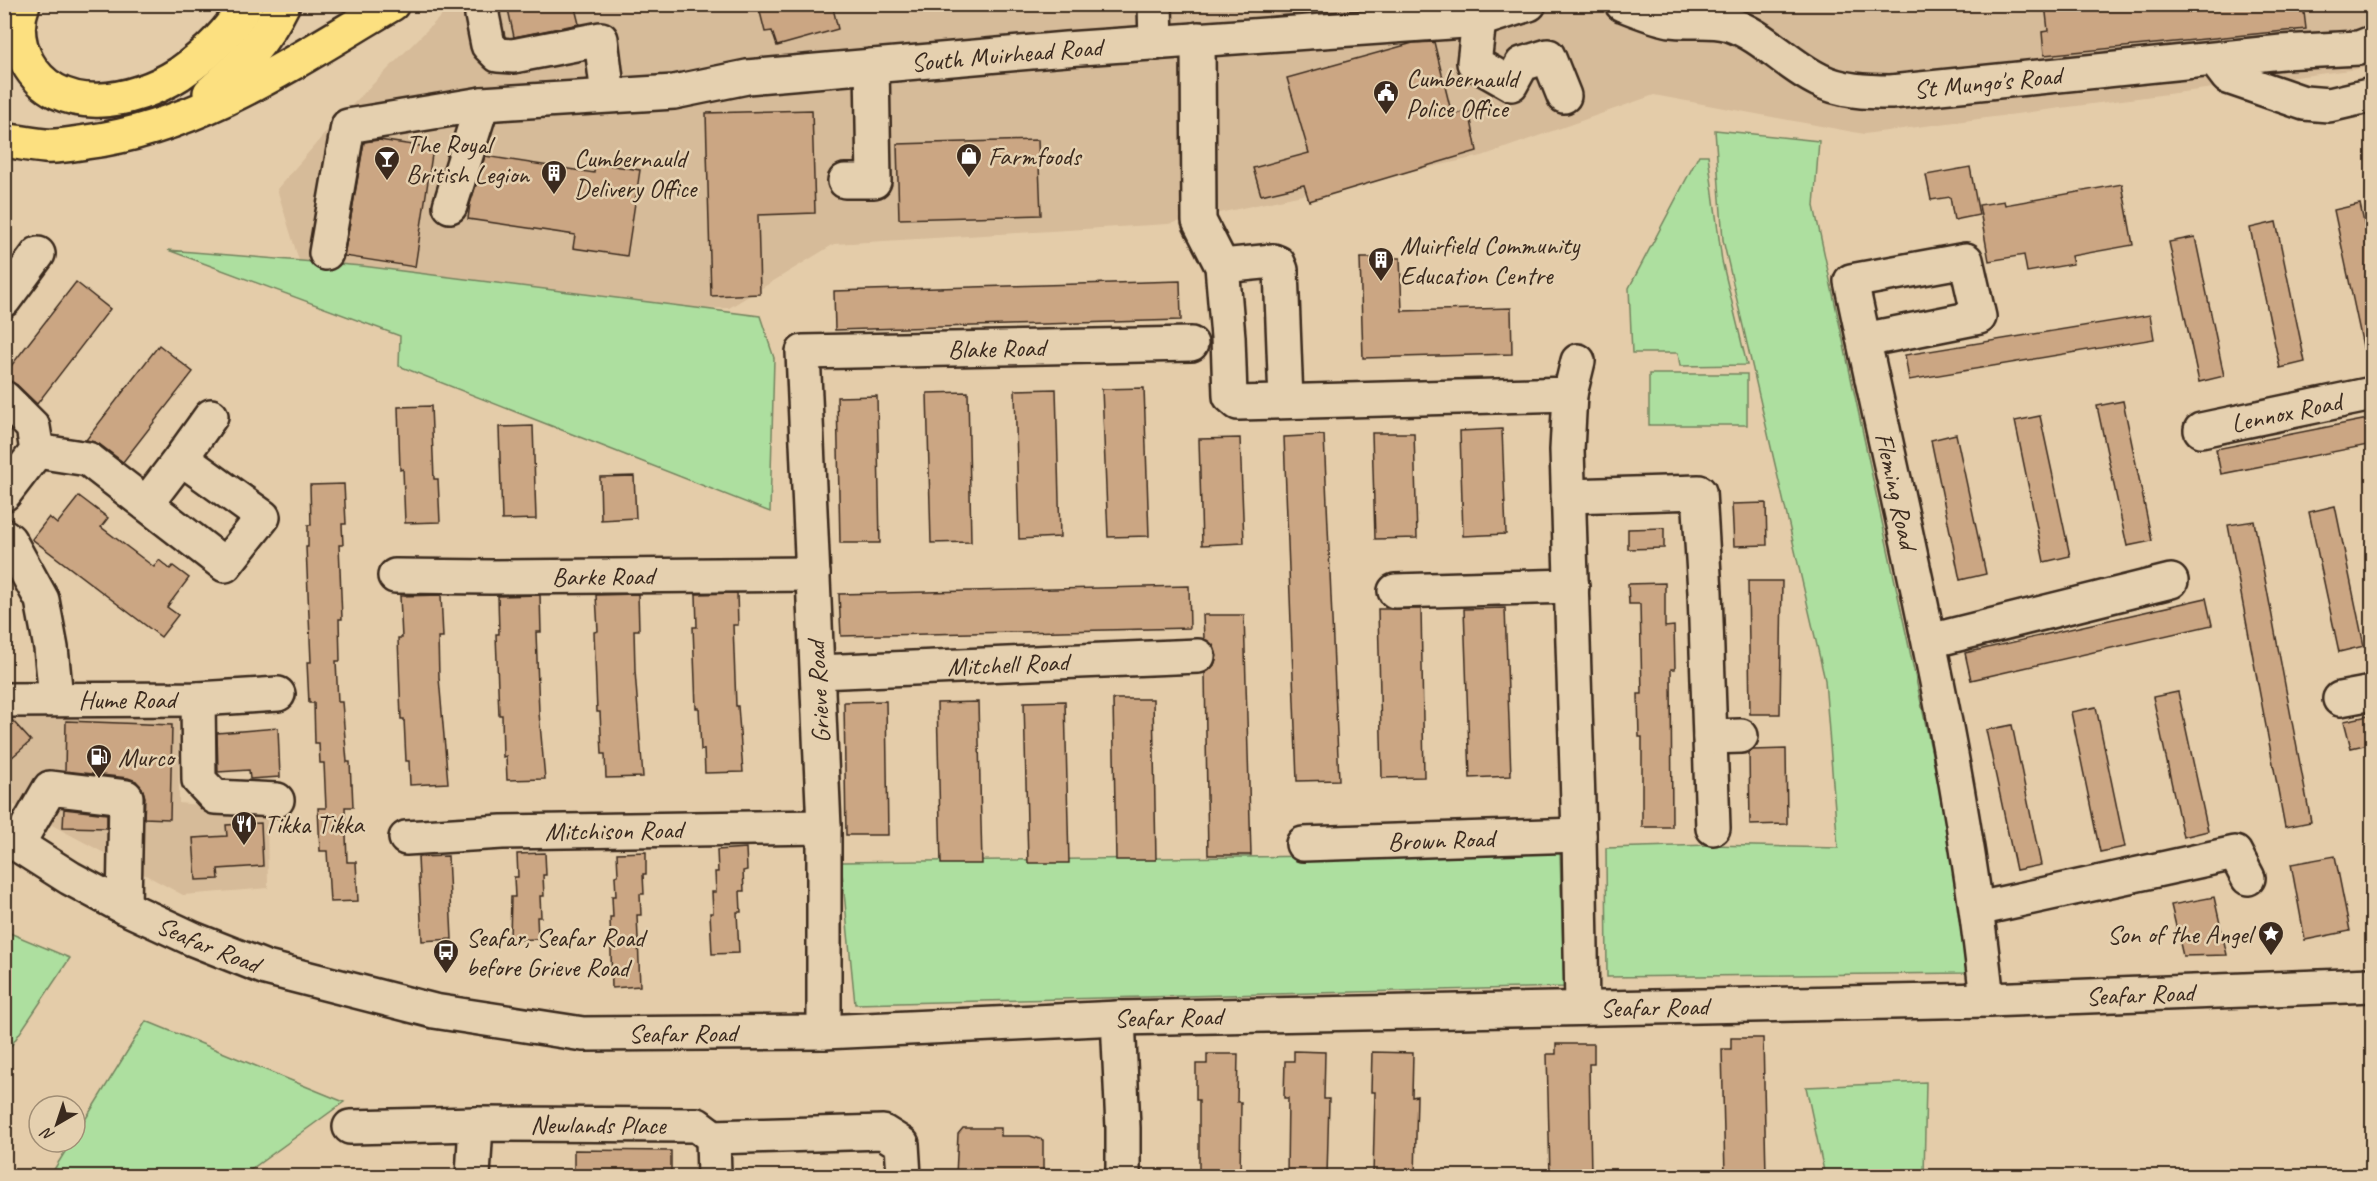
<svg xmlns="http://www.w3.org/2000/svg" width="2377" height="1181" viewBox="0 0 2377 1181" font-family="Caveat,sans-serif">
<rect width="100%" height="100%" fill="#e4cca9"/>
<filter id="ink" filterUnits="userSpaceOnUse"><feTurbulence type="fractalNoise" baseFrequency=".0167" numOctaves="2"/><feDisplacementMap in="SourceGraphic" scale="12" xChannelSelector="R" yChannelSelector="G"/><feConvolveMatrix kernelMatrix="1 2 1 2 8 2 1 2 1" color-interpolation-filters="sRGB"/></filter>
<g filter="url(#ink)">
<!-- built -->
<g fill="#d6bb99">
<polygon points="452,5 2372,5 2372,67 1864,134 1654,95 1482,156 1168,224 834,244 729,308 704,309 362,266 299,261 277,189 333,124"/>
<polygon points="8,713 178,713 179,803 267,812 268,888 183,895 5,800 4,717"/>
</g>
<!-- green -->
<g fill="#addf9f" stroke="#74845e" stroke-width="1.5">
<polygon points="1715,130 1819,141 1814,206 1959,879 1966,973 1607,977 1606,848 1710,845 1838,848 1825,680 1723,240"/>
<polygon points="1699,155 1708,155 1722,261 1747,365 1680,366 1678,353 1632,353 1629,288"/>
<polygon points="168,250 362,266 760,316 774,358 770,512 399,366 400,336"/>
<rect x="1649" y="374" width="98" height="51"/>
<polygon points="1560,853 1564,987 855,1004 841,862"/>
<polygon points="5,931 70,958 5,1055"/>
<polygon points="146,1021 344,1102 242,1176 50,1176 71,1142 75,1142 75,1136"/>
<polygon points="1926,1082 1924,1176 1825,1176 1806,1087"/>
</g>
<!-- building -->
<g fill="#cba683" stroke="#3b2a1e" stroke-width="1.5">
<polygon points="529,4 574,4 579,24 514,37 508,9"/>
<polygon points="758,4 832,4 838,29 777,46 772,31 765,32"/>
<polygon points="2045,4 2303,4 2306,29 2044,55 2042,32 2048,31"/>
<polygon points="1434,42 1452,115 1469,110 1477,151 1309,201 1304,185 1261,195 1253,168 1309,153 1287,78 1413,43"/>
<polygon points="812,110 815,213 758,215 760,294 711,296 706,113"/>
<polygon points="379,140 433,148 415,267 344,256 364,142"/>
<polygon points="1038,140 1041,215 899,219 897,144"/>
<polygon points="485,156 594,173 595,163 640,170 627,256 573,248 575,235 468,219 470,204"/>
<polygon points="1970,167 1979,215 1954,220 1950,197 1931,200 1926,175"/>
<polygon points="2122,184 2133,245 2071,256 2073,264 2027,272 2024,255 1989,261 1979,205 2004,201 2005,205"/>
<polygon points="2360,204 2373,265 2373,350 2364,351 2334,210"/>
<polygon points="2276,222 2305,362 2280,368 2250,228"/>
<polygon points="2195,237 2224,376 2199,382 2169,242"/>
<polygon points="1360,258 1400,258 1402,311 1511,308 1512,354 1363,358"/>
<polygon points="1180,281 1181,320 835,330 834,291"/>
<polygon points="76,282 110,309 37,404 17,385 4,379 4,375"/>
<polygon points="2150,315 2154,339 1909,380 1905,355"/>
<polygon points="159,345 193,372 123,462 99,444 86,440"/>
<polygon points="1144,388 1149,536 1108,537 1102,389"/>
<polygon points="1056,389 1060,537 1019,539 1015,390"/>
<polygon points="968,392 971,542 931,543 927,393"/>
<polygon points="877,396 880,543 840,543 837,397"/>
<polygon points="2123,401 2152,541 2127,546 2097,406"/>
<polygon points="431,406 434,479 438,479 440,522 405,523 403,469 400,470 398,407"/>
<polygon points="2040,416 2070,556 2044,562 2015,421"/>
<polygon points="2373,418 2373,444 2221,474 2216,449"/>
<polygon points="533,426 536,519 502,520 499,427"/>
<polygon points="1502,429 1506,534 1463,536 1460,431"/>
<polygon points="1372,433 1414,433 1417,538 1375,539"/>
<polygon points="1956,434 1986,574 1960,580 1931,440"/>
<polygon points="1324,435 1339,780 1297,781 1284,437"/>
<polygon points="1240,438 1244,543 1202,545 1199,439"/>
<polygon points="634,476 636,518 601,520 600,477"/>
<polygon points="344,484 346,524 342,524 343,545 339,545 342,619 339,619 340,661 336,661 337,682 338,702 342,702 347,762 350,762 351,784 352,784 353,807 345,807 347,862 356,862 358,901 330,902 327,851 320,851 318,808 326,808 324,763 320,763 319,743 315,743 314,703 309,703 307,662 311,662 306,547 308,547 308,525 311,525 310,485"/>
<polygon points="79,496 108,518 101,527 154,567 159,560 170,569 173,566 189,578 167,607 178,615 161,637 32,539 49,517 57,524"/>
<polygon points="1766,503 1767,545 1734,546 1732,504"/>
<polygon points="2335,506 2364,646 2339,652 2309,512"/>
<polygon points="2254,521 2311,822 2285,827 2228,525"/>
<polygon points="1664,528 1664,548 1628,549 1628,529"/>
<polygon points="1748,581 1782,581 1780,714 1750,714"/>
<polygon points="1665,583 1665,627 1674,626 1675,669 1671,669 1672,827 1642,827 1642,737 1639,737 1638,694 1642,694 1640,604 1629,604 1628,584"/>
<polygon points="1189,586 1190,628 841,636 839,594"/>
<polygon points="737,593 738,625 733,625 736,706 738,706 743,772 705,773 704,749 701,750 699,708 696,708 693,627 697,627 696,594"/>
<polygon points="638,594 639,630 634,630 635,671 643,777 606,778 605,754 602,754 600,712 597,712 594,632 598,631 596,595"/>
<polygon points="441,595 443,637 438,637 439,678 448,783 410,785 409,761 406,761 404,719 401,719 398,638 402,638 400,596"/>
<polygon points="540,595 541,632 536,632 539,713 545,779 507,780 506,756 503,757 502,715 499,715 496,634 499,634 498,596"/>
<polygon points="2206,598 2212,625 1971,680 1965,653"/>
<polygon points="1505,608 1511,776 1470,778 1464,609"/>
<polygon points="1378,609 1421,609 1424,777 1382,778"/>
<polygon points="1203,615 1244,615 1251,855 1208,855 1205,673 1214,665 1217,656 1213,645 1204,639"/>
<polygon points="2178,692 2208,831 2183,837 2153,697"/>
<polygon points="1113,699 1153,699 1156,860 1116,860"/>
<polygon points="886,701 888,835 846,835 844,702"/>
<polygon points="1065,701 1069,863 1028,863 1024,702"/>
<polygon points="978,702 982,864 941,864 937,703"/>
<polygon points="2096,707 2125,847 2100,852 2071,712"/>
<polygon points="2373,715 2373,743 2351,748 2344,721"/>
<polygon points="4,719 11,719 31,741 4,764"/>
<polygon points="66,721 172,725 170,819 144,818 145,797 142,788 136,781 128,778 65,771"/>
<polygon points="2012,725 2041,865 2016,870 1986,730"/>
<polygon points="278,728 280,777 250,779 249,770 218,772 217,733"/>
<polygon points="1786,749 1787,824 1750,825 1749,752 1753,750"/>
<polygon points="64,809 107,814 107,828 63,827"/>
<polygon points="261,823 263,866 218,869 219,879 196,880 193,838 227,836 226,825"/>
<polygon points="746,848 747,870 743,871 744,891 740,891 741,912 737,912 739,953 712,954 710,913 713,913 712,892 716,892 715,872 718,872 717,850"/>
<polygon points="646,852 646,874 643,874 644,894 640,894 641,915 637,915 640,986 612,988 610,917 613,917 612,896 616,896 615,876 618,875 617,853"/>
<polygon points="545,853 546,875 543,875 544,896 540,896 541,917 537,917 538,939 510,940 511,897 515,897 514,877 518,877 517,854"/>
<polygon points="448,856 452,939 422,941 418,857"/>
<polygon points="2335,856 2350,931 2305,940 2291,864"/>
<polygon points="2214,897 2227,955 2183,956 2171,905"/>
<polygon points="1731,1038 1763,1038 1766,1176 1725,1176 1722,1049 1731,1049"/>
<polygon points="1556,1044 1594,1044 1594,1064 1589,1064 1591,1176 1550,1176 1547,1054 1556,1054"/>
<polygon points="1294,1051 1325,1052 1324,1099 1329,1099 1327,1176 1287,1176 1288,1098 1284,1098 1285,1061 1294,1061"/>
<polygon points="1372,1052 1413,1053 1412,1097 1417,1096 1415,1176 1373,1176 1375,1092 1371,1092"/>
<polygon points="1207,1054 1238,1054 1237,1102 1241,1102 1240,1176 1210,1176 1210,1171 1199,1170 1199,1100 1196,1100 1196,1064 1207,1064"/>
<polygon points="963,1128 1001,1128 1001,1136 1030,1136 1043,1140 1043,1176 956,1176 958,1134"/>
<polygon points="574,1150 671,1151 671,1176 574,1176"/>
</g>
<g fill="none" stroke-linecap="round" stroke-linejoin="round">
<defs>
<g id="minor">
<polyline points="483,4 482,15 488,45 498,55 513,56 601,39 608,95"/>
<polyline points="1155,4 1156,43"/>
<path id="s1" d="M1622 4C1637 10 1654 17 1670 20 1690 23 1709 18 1729 24 1763 35 1787 65 1819 80 1841 91 1867 92 1891 92L2282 52 2359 48 2372 43"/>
<polyline points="1479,20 1474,63 1511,84 1522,64 1548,56 1564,96"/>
<polyline points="1198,39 1199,221 1222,266 1228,337 1230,396 1238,403 1570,394 1578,361"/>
<polyline points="2215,60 2228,77 2304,103 2329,105 2372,95"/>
<polyline points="845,181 874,181 872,66"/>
<polyline points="450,206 482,104"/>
<path id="s2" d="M326 253 348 126 482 104 674 92 747 77 1066 49 1479 20 1529 4"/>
<polyline points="1222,266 1273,261 1278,263 1281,270 1286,401"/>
<polyline points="4,300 38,254"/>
<path id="s3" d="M1864 340 1979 317 1966 260 1851 281C1901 520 1962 757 1987 1000"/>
<polyline points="1570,394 1567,450 1579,835 1582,1007"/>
<polyline points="4,398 33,427 37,451 4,494"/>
<path id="s4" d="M2201 430 2372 394"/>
<polyline points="37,451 88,459 225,565 263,517 181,458 146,504"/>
<polyline points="181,458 211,416"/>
<polyline points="1568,496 1699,492 1705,592 1713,828"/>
<polyline points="4,536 9,540 42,600 51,648 56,698"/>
<path id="s5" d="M395 576 492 577 813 574"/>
<polyline points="1395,591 1572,586"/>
<polyline points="1930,641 2171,581"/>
<path id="s6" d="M818 672 1198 656"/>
<polyline points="198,699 199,780 215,797 277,800"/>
<polyline points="2340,699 2372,693"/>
<path id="s7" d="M4 700 198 699 278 694"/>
<polyline points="1710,737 1741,736"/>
<path id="s8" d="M4 836 70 878 124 907 193 939 266 968 434 1011 583 1034 824 1032 1118 1018 1987 1000 2372 985"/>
<path id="s9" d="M406 838 502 832 824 827"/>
<path id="s10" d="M1303 844 1579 835"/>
<polyline points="17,845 50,788 126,797 124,907"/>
<polyline points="1977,909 2235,853 2248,878"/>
<polyline points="1118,1018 1123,1128 1123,1176"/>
<path id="s11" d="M824 1032V827L803 352 1191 344"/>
<path id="s12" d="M350 1127 476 1124 697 1125 713 1137 883 1132 902 1144 904 1176"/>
<polyline points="713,1137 714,1176"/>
<polyline points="473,1176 476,1124"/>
</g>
<g id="major">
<path d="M23 4C15 24 18 44 27 62 58 119 134 103 179 74 205 56 230 32 246 4"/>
<path d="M210 93C240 67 265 41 283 4"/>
<path d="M4 140C18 142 32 145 45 146 58 147 73 144 86 142 198 128 297 60 392 4"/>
</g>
</defs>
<!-- minor casing -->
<use href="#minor" stroke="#3b2a1e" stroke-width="38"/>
<!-- major casing -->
<use href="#major" stroke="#3b2a1e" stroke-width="38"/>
<!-- minor -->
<use href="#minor" stroke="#e5d0af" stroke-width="33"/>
<!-- major -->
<use href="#major" stroke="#fce080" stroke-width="33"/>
</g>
</g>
<!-- icons -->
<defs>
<symbol id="civic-pin" viewBox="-11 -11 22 30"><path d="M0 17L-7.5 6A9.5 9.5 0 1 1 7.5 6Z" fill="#3b2a1e" stroke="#e5d0af"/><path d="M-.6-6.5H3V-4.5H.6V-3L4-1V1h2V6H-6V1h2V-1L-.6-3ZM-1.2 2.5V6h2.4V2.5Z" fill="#fff"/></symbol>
<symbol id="shop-pin" viewBox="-11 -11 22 30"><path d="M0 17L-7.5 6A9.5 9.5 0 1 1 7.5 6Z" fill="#3b2a1e" stroke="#e5d0af"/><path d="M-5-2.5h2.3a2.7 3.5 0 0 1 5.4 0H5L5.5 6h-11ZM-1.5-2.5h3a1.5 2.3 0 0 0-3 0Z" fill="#fff"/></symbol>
<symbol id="bar-pin" viewBox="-11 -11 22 30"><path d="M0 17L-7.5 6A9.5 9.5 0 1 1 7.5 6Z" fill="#3b2a1e" stroke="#e5d0af"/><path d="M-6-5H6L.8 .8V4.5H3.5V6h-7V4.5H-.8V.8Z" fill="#fff"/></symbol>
<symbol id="building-pin" viewBox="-11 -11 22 30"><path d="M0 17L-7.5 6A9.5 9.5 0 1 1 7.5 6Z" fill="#3b2a1e" stroke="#e5d0af"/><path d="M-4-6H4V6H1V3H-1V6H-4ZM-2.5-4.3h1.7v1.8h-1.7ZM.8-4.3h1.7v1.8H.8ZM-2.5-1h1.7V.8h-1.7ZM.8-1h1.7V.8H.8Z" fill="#fff"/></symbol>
<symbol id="fuel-pin" viewBox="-11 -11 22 30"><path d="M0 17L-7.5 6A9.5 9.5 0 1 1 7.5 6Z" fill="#3b2a1e" stroke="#e5d0af"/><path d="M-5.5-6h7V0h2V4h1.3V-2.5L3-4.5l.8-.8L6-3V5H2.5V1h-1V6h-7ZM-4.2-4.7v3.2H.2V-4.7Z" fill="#fff"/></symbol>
<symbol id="restaurant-pin" viewBox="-11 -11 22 30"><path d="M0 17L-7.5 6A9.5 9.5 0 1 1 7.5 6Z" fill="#3b2a1e" stroke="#e5d0af"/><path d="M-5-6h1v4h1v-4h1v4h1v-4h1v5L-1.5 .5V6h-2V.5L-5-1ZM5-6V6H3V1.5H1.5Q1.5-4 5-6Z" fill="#fff"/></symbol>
<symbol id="sight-pin" viewBox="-11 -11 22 30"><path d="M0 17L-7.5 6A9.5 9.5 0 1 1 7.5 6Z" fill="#3b2a1e" stroke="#e5d0af"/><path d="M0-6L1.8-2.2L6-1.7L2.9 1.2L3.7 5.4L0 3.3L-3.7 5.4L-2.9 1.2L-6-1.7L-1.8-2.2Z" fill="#fff"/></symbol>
<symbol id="bus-pin" viewBox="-11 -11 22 30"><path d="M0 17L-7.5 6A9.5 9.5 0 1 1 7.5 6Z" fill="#3b2a1e" stroke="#e5d0af"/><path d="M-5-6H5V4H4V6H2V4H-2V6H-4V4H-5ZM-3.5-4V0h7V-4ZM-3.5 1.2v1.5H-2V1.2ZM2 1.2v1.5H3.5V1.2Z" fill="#fff"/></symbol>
</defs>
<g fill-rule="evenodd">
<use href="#civic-pin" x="1371" y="78" width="30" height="40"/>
<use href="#shop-pin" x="954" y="141" width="30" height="40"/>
<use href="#bar-pin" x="372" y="144" width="30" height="40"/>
<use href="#building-pin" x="539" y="158" width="30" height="40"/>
<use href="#building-pin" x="1366" y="245" width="30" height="40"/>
<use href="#fuel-pin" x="84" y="742" width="30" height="40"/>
<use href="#restaurant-pin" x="229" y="809" width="30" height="40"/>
<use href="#sight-pin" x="2256" y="919" width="30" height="40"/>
<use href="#bus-pin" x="431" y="937" width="30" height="40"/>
</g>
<g text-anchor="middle" stroke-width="5" stroke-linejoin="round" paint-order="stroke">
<!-- street labels -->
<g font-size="26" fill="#3b2a1e" stroke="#e5d0af">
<text dy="9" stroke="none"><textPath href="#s2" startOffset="792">South Muirhead Road</textPath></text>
<text dy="9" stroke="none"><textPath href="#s1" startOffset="387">St Mungo's Road</textPath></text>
<text dy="9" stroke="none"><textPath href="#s11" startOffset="874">Blake Road</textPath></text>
<text dy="9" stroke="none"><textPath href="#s4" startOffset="87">Lennox Road</textPath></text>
<text dy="9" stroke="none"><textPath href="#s3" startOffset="507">Fleming Road</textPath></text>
<text dy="9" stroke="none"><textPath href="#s5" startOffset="208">Barke Road</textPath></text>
<text dy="9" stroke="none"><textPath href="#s6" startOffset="190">Mitchell Road</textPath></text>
<text transform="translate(818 692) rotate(-93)" y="9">Grieve Road</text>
<text dy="9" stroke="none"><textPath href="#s7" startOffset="123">Hume Road</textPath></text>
<text dy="9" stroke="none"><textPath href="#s9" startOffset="208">Mitchison Road</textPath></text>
<text dy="9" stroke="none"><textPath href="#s10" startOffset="138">Brown Road</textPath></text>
<text dy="9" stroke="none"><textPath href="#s8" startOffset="232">Seafar Road</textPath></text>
<text dy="9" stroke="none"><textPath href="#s8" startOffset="2176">Seafar Road</textPath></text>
<text dy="9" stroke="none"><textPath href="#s8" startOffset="1690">Seafar Road</textPath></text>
<text dy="9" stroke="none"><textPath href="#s8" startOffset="1204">Seafar Road</textPath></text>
<text dy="9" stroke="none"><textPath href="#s8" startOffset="718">Seafar Road</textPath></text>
<text dy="9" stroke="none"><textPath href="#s12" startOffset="248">Newlands Place</textPath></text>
</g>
<!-- poi labels -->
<g font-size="26" fill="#3b2a1e" stroke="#e5d0af" text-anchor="start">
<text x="1406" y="87">Cumbernauld<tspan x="1406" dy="30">Police Office</tspan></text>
<text x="406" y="153">The Royal<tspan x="406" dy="30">British Legion</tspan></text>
<text x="988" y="165">Farmfoods</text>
<text x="574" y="167">Cumbernauld<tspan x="574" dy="30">Delivery Office</tspan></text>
<text x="1400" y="254">Muirfield Community<tspan x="1400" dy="30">Education Centre</tspan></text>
<text x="118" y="766">Murco</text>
<text x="264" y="833">Tikka Tikka</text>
<text x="2252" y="943" text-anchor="end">Son of the Angel</text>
<text x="466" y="946">Seafar, Seafar Road<tspan x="466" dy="30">before Grieve Road</tspan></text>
</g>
</g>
<!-- margin -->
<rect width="2377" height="1181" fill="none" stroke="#e5d0af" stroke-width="24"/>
<rect x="12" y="12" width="2353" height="1157" fill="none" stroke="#3b2a1e" stroke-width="2" filter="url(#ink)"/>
<!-- north arrow -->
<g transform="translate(57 1124) rotate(219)"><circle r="28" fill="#e5d0af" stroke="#a18e75" stroke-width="1.5"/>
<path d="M0-4.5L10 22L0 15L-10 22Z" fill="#3b2a1e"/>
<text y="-9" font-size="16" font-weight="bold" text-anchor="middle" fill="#3b2a1e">N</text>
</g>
</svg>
